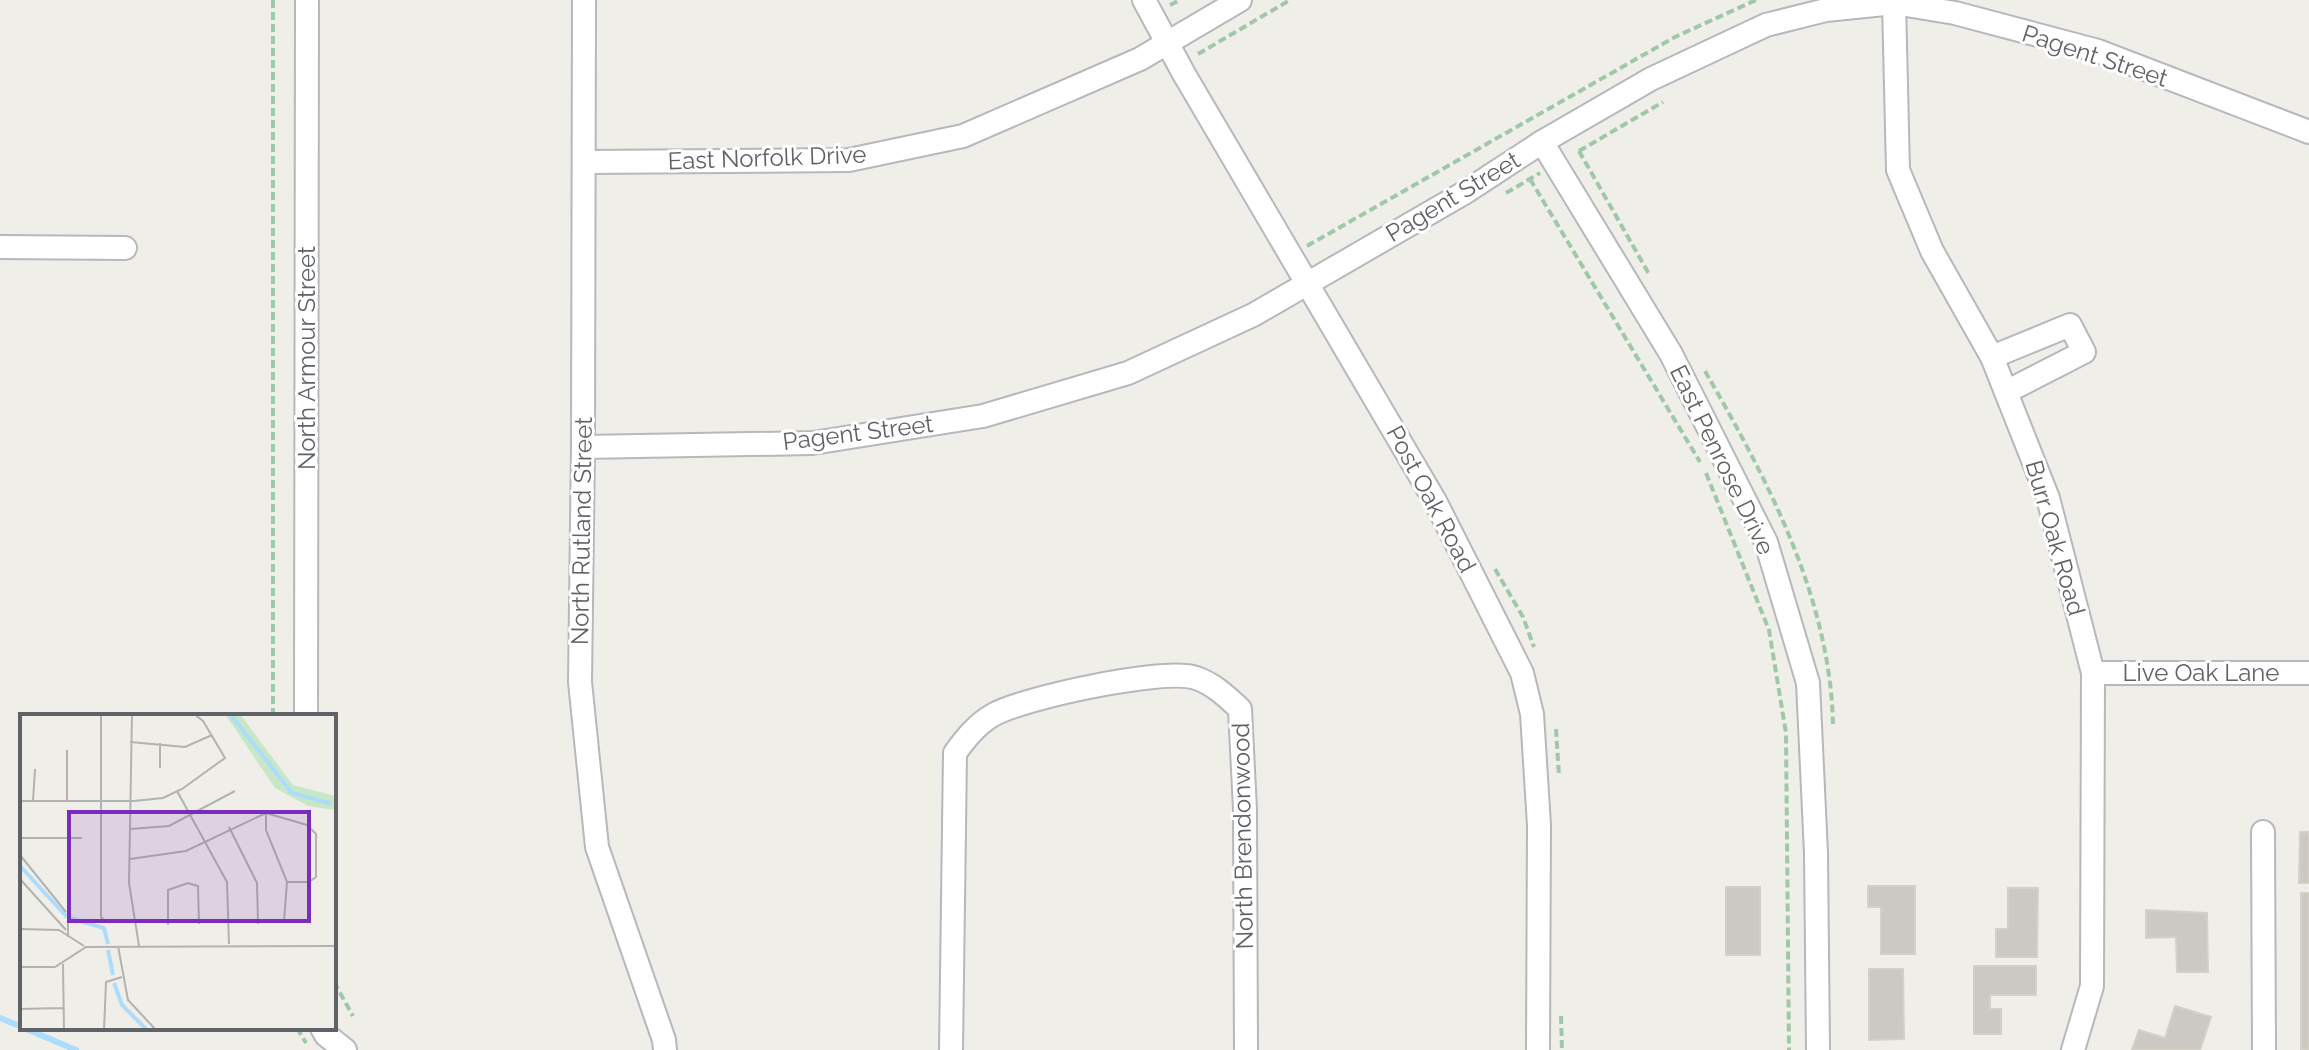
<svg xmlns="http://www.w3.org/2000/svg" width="2309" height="1050" viewBox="0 0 2309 1050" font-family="Raleway,sans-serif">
<rect width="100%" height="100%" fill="#f0eee8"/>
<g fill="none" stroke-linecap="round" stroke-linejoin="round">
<!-- stream -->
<g stroke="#acdcfc" stroke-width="6">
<polyline points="0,1018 22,1027"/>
<polyline points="24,1028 76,1050"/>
</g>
</g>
<!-- building -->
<g fill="#ccc9c4" stroke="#d5d0c6" stroke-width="2">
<polygon points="2300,832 2309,832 2309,883 2299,883"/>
<polygon points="1868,886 1915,886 1915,954 1881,954 1881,907 1868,907"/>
<rect x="1726" y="887" width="34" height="68"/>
<polygon points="2008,888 2038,888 2037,957 1996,957 1996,929 2008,929"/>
<rect x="2301" y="893" width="8" height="157"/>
<polygon points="2146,910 2207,913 2208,972 2177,972 2176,937 2146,938"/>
<polygon points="1974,966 2036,966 2036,995 1990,995 1990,1009 2001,1009 2001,1034 1974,1034"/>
<polygon points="1869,969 1903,969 1904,1039 1869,1040"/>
<polygon points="2175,1006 2211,1017 2200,1050 2132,1050 2139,1030 2165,1038"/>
</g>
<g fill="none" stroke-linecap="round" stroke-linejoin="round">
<defs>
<g id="minor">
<polyline points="584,0 583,447 580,682 597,847 664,1040 665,1050"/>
<polyline points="1144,0 1184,74 1435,501 1522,673 1532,714 1539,825 1538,1050"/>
<polyline points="1894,3 1898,170 1932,251 1992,357 2048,498 2093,673 2092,986 2073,1050"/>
<polyline points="1542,142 1671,354 1766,542 1808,683 1816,853 1818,1050"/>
<polyline points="584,162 849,160 963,136 1140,59 1240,0"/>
<polyline points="0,247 125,248"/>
<polyline points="1992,357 2070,325 2084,352 2006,392"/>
<polyline points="583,447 813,443 983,416 1128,373 1253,315 1464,193 1542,142 1651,79 1766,25 1826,10 1894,3 1955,13 2098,51 2309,132"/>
<polyline points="2093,673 2309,673"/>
<polyline points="306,716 307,0"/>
<polyline points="2263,832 2264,1050"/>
<polyline points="322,1028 326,1035 345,1050"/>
<path d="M951 1050 955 753C966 738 977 724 993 715 1022 698 1166 667 1196 678 1214 684 1227 697 1240 709L1245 810 1246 1050"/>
</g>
</defs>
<!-- minor casing -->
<use href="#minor" stroke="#b5b8bc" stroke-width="26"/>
<!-- path -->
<g stroke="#9fc8a9" stroke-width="4" stroke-dasharray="8 4" stroke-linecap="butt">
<polyline points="273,0 273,716"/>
<polyline points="1170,5 1180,0"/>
<polyline points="1198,54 1290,0"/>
<polyline points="1579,151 1649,274"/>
<polyline points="1579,151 1663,102"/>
<polyline points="1530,179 1700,462"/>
<polyline points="1506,193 1540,173"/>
<polyline points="1307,246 1675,37 1756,0"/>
<path d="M1705 371C1767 479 1830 597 1833 724"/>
<polyline points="1706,473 1769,630 1786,733 1789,1050"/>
<polyline points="1495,569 1523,617 1534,647"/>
<polyline points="1556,729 1559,776"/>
<polyline points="334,982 353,1016"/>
<polyline points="1561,1016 1562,1050"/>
<polyline points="297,1028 306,1043"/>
</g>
<!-- minor -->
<use href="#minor" stroke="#fff" stroke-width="22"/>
</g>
<g text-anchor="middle" stroke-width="6" stroke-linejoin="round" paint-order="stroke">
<!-- street labels -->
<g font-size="24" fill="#5f6367" stroke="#fff">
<text transform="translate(2095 56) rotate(18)" y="8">Pagent Street</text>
<text transform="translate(767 158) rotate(-2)" y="8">East Norfolk Drive</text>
<text transform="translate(1453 197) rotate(-31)" y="8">Pagent Street</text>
<text transform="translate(307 358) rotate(-90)" y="8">North Armour Street</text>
<text transform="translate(858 433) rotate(-7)" y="8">Pagent Street</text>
<text transform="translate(1722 460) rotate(64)" y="8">East Penrose Drive</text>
<text transform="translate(1431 499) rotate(62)" y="8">Post Oak Road</text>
<text transform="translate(582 531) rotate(-89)" y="8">North Rutland Street</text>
<text transform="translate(2055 538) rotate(74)" y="8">Burr Oak Road</text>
<text x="2201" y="681">Live Oak Lane</text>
<text transform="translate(1243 836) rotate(-91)" y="8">North Brendonwood</text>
</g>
</g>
<!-- overview -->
<g transform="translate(20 714)">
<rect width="316" height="316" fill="#f0eee8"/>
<path d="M205 0H220L273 71 315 82V96L288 92 255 74Z" fill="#c7e7c6"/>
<path fill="none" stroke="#acdcfc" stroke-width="4" d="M210 0 272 79 312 90M0 152 47 203M50 204 84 214 88 230M88 236 93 261M94 269 102 291 127 316"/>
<path fill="none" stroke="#b2b2b0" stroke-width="2" d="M81 0V203L86 208 264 207 267 168 246 116V99M112 0 109 169 119 232M110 28 165 33 192 21M47 36V87M140 54V29M157 77 207 168 209 230M0 87H114L143 84 162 75 205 44 183 7 174 0M13 87 15 55M209 113 237 169 238 210M110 115 149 112 215 77M0 124H62M0 141 46 198M110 145 166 137 246 99 287 111 296 120V163L289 168H267M0 165 46 216M148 211V176L168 169 178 172 179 210M0 215 39 216 64 232M48 223V124M98 232 108 286 136 316M43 250 44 316M0 253H35L66 233 316 232M0 295 44 294M84 316 86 268 102 263"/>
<path fill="#7b2cbf" fill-opacity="0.15" stroke="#7b2cbf" stroke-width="4" d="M49 98H289V207H49Z"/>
<rect width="316" height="316" fill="none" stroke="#5f6367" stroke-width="4"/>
</g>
</svg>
